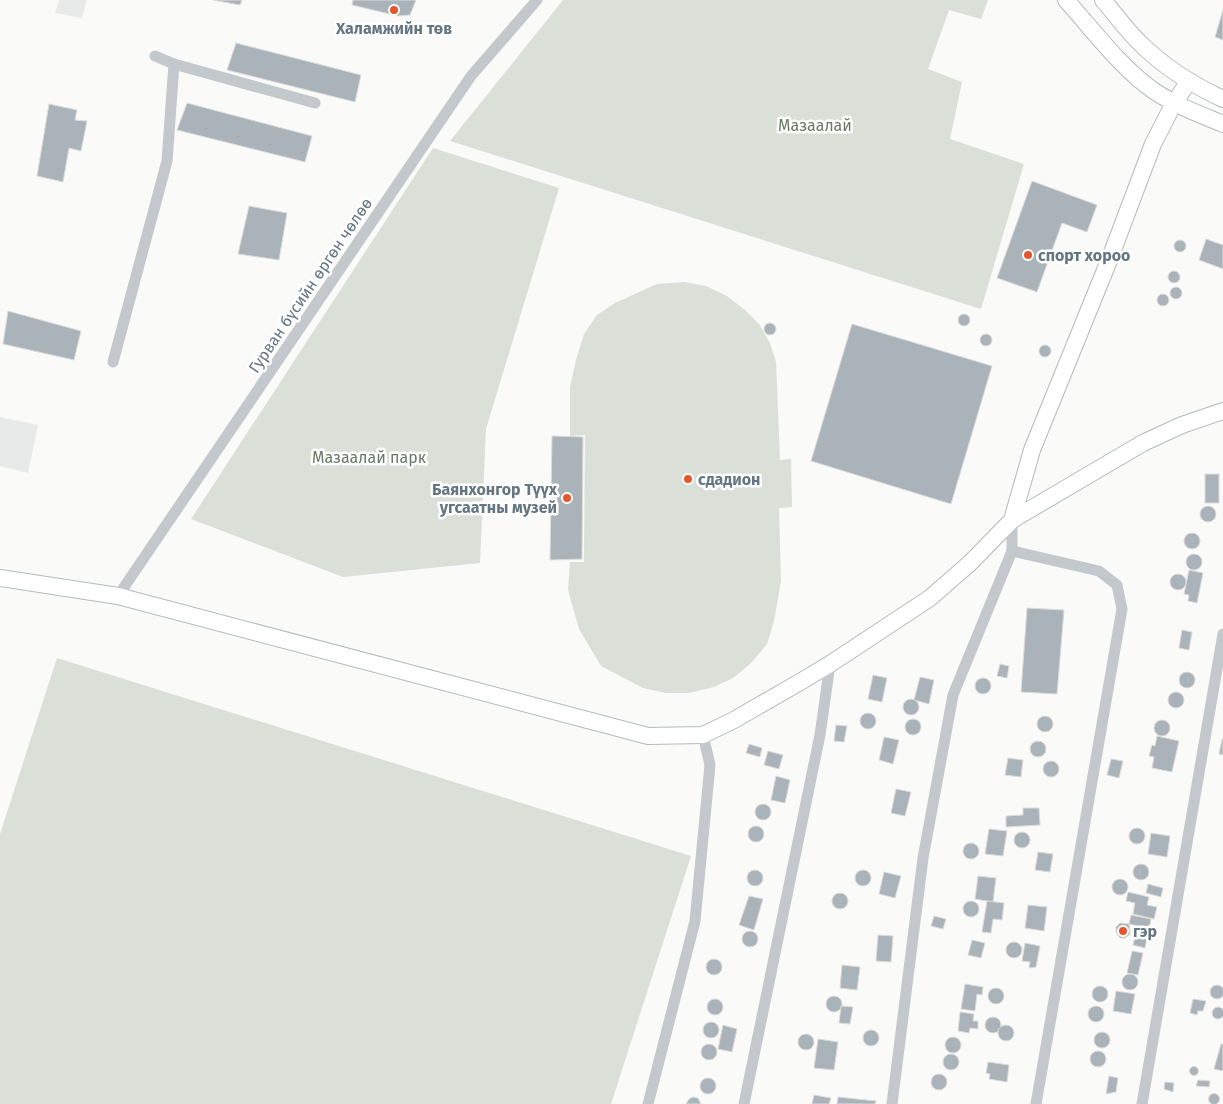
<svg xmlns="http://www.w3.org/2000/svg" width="1223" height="1104" viewBox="0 0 1223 1104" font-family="'Fira Sans',sans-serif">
<rect width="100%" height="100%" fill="#fafaf8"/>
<!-- built -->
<g fill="#e8e9e9">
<polygon points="59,0 87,0 82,18 55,13"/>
<polygon points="0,417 38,425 28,473 0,466"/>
</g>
<!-- green -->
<g fill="#dadfd7">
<polygon points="563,0 988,0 981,19 949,10 928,69 962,82 950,139 1024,164 981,309 450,141"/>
<polygon points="433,148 559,188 486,429 480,563 343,577 191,519"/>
<polygon points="684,282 706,286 727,296 746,311 759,324 770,343 776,362 780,460 791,459 792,507 779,508 781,581 774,621 767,644 750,664 733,678 714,687 689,693 666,693 643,688 601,666 579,629 568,590 570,562 584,562 585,435 570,436 570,387 576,360 584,334 597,315 615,303 657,284"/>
<polygon points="57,658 691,856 611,1104 0,1104 0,834"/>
</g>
<!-- building -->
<g fill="#aab3b9" stroke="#dcdcda">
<polygon points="213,0 242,0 240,5"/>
<polygon points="353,0 416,0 410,15 398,16 352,5"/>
<polygon points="1223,10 1223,40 1215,37"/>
<polygon points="236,43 361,75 355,102 227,70"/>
<polygon points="187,103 312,136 305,162 177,130"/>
<polygon points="49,104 77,110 75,120 87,121 81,151 69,148 63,182 37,176"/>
<polygon points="1032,181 1097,205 1087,232 1062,223 1037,292 997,278"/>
<polygon points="249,206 287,213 279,260 238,254"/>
<polygon points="1206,239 1223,245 1223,269 1199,260"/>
<circle cx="1180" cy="246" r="6"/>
<circle cx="1174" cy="277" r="6"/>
<circle cx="1176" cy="293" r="6"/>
<circle cx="1163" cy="300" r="6"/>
<polygon points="8,311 81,331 74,360 3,344"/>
<circle cx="964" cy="320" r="6"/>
<circle cx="770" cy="329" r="6"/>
<polygon points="852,324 992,366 951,504 811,461"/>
<circle cx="986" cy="340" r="6"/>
<circle cx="1045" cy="351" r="6"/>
<polygon points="552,436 583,437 582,559 550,560"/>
<rect x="1205" y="474" width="14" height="29"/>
<circle cx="1208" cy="514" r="8"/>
<circle cx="1192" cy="541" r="8"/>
<circle cx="1194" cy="562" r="8"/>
<polygon points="1189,570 1203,573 1197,603 1188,601 1189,595 1184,594"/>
<circle cx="1178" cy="582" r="8"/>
<polygon points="1027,608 1064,610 1057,694 1021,692"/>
<polygon points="1182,630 1192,632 1189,650 1179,648"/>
<polygon points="1000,664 1009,666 1007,678 997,676"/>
<circle cx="1187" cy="680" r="8"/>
<polygon points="873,675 887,678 882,702 868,699"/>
<polygon points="920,677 934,680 929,704 914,700"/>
<circle cx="983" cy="686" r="8"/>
<circle cx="1176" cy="700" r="8"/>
<circle cx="911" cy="707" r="8"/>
<circle cx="868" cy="721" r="8"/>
<circle cx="1045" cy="724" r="8"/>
<circle cx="913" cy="727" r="8"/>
<circle cx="1162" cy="728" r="8"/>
<polygon points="836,725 847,726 844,742 834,741"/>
<polygon points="1157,736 1179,741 1172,772 1152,768 1154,757 1149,756 1152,745 1155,746"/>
<polygon points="884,737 899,740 893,764 879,760"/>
<polygon points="1222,739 1223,739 1223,755 1219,754"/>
<circle cx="1038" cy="749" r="8"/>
<polygon points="749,744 762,748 760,757 746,753"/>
<polygon points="768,751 783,755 779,769 764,765"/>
<polygon points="1008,758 1023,760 1021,777 1005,775"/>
<polygon points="1111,759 1123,761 1119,778 1107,775"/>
<circle cx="1051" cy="769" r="8"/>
<polygon points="776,776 790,780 785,803 771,800"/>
<polygon points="896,789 911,792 905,816 891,813"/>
<circle cx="763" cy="812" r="8"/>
<polygon points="1023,808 1039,808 1040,825 1006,827 1006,816 1023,815"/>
<circle cx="756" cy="834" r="8"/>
<circle cx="1137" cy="836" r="8"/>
<polygon points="989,829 1007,831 1003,856 985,854"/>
<circle cx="1022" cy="840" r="8"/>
<polygon points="1151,833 1170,836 1167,857 1148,854"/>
<circle cx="971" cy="851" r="8"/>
<polygon points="1038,852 1053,854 1050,872 1035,870"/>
<circle cx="1141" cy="872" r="8"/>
<circle cx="755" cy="878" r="8"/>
<circle cx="863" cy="878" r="8"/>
<polygon points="884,872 901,876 895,898 879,894"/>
<polygon points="978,876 996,878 993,902 975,899"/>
<circle cx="1120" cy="887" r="8"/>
<polygon points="1148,884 1163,888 1161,897 1146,893"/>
<polygon points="1128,892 1149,897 1147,905 1157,907 1154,919 1133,914 1135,903 1126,901"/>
<circle cx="840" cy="901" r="8"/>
<polygon points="749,896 763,899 754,930 739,925"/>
<polygon points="987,901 1004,903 1002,920 993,919 991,933 982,932"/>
<circle cx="971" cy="909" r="8"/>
<polygon points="1028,905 1047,907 1044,931 1025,928"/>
<polygon points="1131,915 1151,919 1145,948 1133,945 1137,926 1129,924"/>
<polygon points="934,916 946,919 943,929 931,926"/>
<polygon points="1120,923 1129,924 1130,933 1129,935 1125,938 1120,938 1116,932 1116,927"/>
<circle cx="750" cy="939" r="8"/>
<polygon points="878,935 893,936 891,962 876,961"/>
<polygon points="972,940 985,943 981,958 968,955"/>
<circle cx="1014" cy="950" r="8"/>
<polygon points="1025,943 1040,946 1036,967 1029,968 1030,962 1022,961"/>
<polygon points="1132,951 1143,953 1138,975 1127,973"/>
<circle cx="714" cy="967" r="8"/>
<polygon points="842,965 860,967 857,990 840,988"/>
<circle cx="1130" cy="982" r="8"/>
<polygon points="965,984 983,987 982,995 977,994 975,1011 961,1009"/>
<circle cx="1217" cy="992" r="7"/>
<circle cx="1100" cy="994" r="8"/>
<circle cx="996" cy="996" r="8"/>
<polygon points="1116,991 1135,994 1131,1014 1113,1011"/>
<circle cx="834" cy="1004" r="8"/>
<polygon points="1193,999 1206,1001 1203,1011 1198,1011 1197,1015 1190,1013"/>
<circle cx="715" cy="1007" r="8"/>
<polygon points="841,1006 853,1007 850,1024 839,1023"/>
<circle cx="1096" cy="1014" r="8"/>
<circle cx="1218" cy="1013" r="6"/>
<polygon points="960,1012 974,1014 973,1021 978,1021 978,1029 970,1028 969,1033 958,1031"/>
<circle cx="993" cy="1025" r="8"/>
<circle cx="711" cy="1030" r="8"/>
<polygon points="723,1025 737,1029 732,1052 718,1049"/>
<circle cx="1006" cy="1033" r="8"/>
<circle cx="871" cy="1038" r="8"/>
<circle cx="1102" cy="1040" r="8"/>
<circle cx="806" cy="1042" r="8"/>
<circle cx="953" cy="1045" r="8"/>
<polygon points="818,1039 838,1042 834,1070 814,1068"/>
<polygon points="1221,1044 1223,1044 1223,1071 1214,1069"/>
<circle cx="709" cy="1052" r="8"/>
<circle cx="1098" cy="1059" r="8"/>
<circle cx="951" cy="1062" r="8"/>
<polygon points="988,1062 1009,1065 1007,1082 989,1079 990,1074 986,1073"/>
<circle cx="1194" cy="1071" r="4.5"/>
<circle cx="939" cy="1082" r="8"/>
<polygon points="1109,1076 1118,1078 1116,1092 1106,1094"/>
<circle cx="708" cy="1086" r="8"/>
<polygon points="1198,1080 1210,1081 1209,1087 1196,1086"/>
<polygon points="1165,1082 1174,1083 1173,1092 1164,1089"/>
<circle cx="1214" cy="1099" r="5.5"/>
<polygon points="814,1095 831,1098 829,1104 812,1104"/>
<polygon points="693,1097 698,1098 701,1104 686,1104 689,1099"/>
<polygon points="838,1097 876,1101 875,1104 837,1104"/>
</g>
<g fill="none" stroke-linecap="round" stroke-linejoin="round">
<defs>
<g id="secondary">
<path d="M1066 0C1092 29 1122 69 1154 91 1175 105 1199 114 1223 124"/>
<path d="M1103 0C1115 14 1127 31 1141 44 1165 68 1193 85 1223 99"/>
<polyline points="1012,520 1143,443 1182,425 1223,411"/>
<polyline points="0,578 118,596 648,736 703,735 734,720 800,682 830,664 930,598 970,563 1012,520 1032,450 1110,258 1153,144 1174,103 1189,81"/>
</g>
</defs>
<!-- secondary casing -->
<use href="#secondary" stroke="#b3babf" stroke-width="18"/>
<!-- street -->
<g stroke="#c3c8cc" stroke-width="11">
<polyline points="155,56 174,64 315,103"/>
<polyline points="113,362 167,161 174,64"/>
<polyline points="1012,551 1099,571 1117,585 1122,609 1036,1104"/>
<polyline points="118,596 471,76 537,0"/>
<polyline points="648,1104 695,921 710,765 703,735"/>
<polyline points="744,1104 820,735 830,664"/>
<polyline points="892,1104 923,858 953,695 1012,551 1012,520"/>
<polyline points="1142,1104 1223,634"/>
</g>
<!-- secondary -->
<use href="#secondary" stroke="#fff" stroke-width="16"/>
</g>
<!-- markers -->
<g fill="#e4572e" stroke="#fff" stroke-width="2">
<circle cx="394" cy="10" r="5"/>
<circle cx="1028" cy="255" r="5"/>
<circle cx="688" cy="479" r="5"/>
<circle cx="567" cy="498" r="5"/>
<circle cx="1123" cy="931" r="5"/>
</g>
<g text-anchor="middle" stroke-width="5" stroke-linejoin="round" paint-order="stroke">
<!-- poi labels -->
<g font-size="16" font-weight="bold" fill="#657683" stroke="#fff" text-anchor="start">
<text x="394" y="34" text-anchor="middle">Халамжийн төв</text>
<text x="1038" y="261">спорт хороо</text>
<text x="698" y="485">сдадион</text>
<text x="557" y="495" text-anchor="end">Баянхонгор Түүх<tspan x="557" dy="18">угсаатны музей</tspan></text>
<text x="1133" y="937">гэр</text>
</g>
<!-- park labels -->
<g font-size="16" fill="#687a64" stroke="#fff">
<text x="815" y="131">Мазаалай</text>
<text x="369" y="463">Мазаалай парк</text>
</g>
<!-- street labels -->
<g font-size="16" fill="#657683" stroke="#fff">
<text transform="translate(310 285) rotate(-56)" y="6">Гурван бүсийн өргөн чөлөө</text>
</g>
</g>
</svg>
